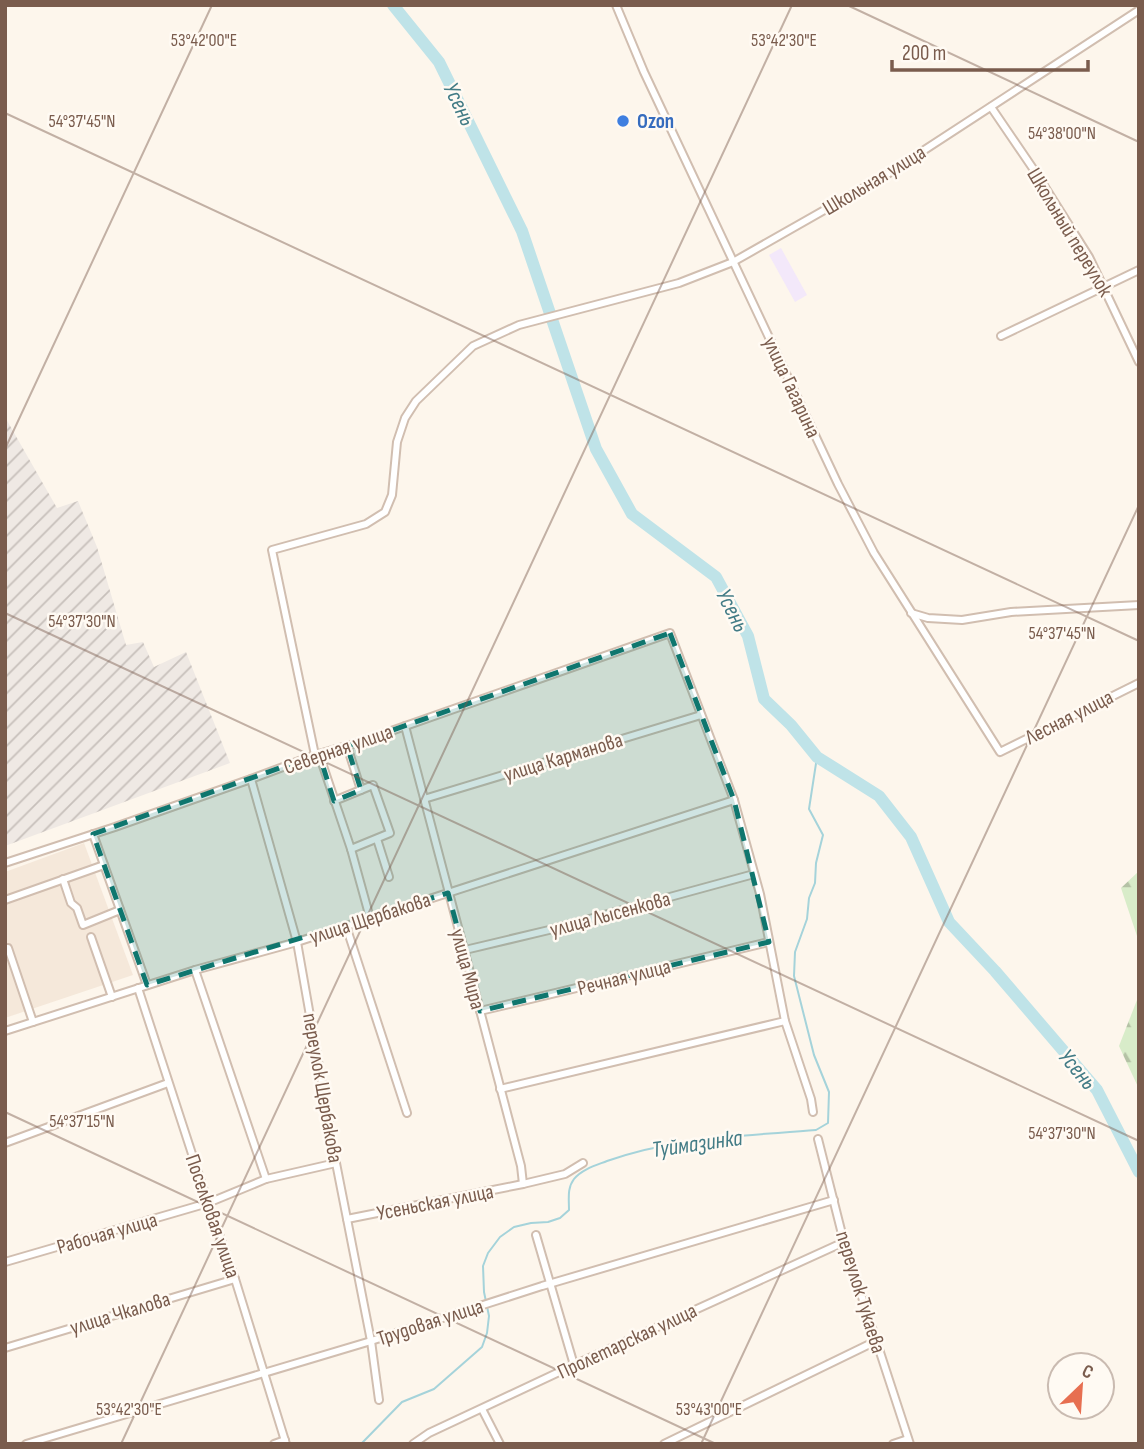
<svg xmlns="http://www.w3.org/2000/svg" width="1144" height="1449" viewBox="0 0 1144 1449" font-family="'Sofia Sans Condensed',sans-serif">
<defs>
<pattern id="industrial-furrows" width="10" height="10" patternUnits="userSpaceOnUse" patternTransform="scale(1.75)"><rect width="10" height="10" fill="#efe9e4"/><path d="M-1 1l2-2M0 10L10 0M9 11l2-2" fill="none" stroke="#c7c0bb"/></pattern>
<pattern id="forest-firs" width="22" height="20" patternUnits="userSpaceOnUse" patternTransform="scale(1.75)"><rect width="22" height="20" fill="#d8ecc9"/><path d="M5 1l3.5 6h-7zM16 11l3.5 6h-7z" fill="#b4c2a5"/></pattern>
</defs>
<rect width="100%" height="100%" fill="#fdf6ec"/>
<!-- residential -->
<polygon fill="#f5e8da" points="84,843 133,975 5,1018 5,872"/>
<!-- industrial -->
<polygon fill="url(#industrial-furrows)" points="5,417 57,508 78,501 97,547 126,645 143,642 154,667 186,652 230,763 5,846"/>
<!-- education -->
<polygon fill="#f3e8fa" points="781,248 807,295 795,302 769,255"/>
<!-- forest -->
<g fill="url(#forest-firs)">
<polygon points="1139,871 1139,942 1121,888"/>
<polygon points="1137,1000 1139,1000 1139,1089 1119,1046"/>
</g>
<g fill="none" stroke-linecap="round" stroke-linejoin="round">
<!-- stream -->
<path stroke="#a5d3da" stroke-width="2" d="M359 1444 362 1443 402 1402 434 1389 482 1347 487 1333 489 1316 484 1292 483 1266 488 1253 500 1237 514 1227 531 1223 548 1222 560 1218 569 1210C569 1199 567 1188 574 1179 582 1169 597 1165 607 1161 674 1137 746 1136 816 1130L828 1123 829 1092 814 1055 794 976 795 952 807 919 809 898 815 883 816 863 823 835 809 809 817 757"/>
<!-- river -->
<polyline stroke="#bfe3e8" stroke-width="12" points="393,5 439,62 522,231 596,449 632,514 716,577 748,636 764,699 791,725 817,757 879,796 911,837 949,922 995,971 1097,1090 1139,1172"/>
<defs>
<g id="street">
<polyline points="616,5 644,72 838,484 874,553 1000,752 1139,683"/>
<polyline points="991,107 1036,173 1089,257 1139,362"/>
<polyline points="1001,336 1139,270"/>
<polyline points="911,613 928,618 962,620 1011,612 1139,605"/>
<polyline points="405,726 521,1166 523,1184"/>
<polyline points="347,746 361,790"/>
<polyline points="319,754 351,849 370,918"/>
<polyline points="315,755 272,550 366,524 385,512 392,495 397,442 405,418 416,401 473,346 519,325 679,283 733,262 886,175 1139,10"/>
<polyline points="251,779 297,942 336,1163 371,1341 379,1400"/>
<polyline points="424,799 701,715"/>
<polyline points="334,801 373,785 390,833 351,849"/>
<polyline points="93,834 147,985"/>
<polyline points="377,839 389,877"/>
<polyline points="5,863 115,827 251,779 315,755 357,743 670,633 734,800 760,894 785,1021 811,1099 813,1112"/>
<polyline points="63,879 71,903 77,908 83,925 120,910"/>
<polyline points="5,900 104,865"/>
<polyline points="346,926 407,1113"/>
<polyline points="91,937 112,997"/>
<polyline points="5,948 8,948 33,1022"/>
<polyline points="465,950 549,930 754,874"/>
<polyline points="195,970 266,1179"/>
<polyline points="138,988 208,1203 235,1279 286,1444"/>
<polyline points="480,1011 769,942"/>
<polyline points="5,1031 195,970 297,942 734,800"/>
<polyline points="500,1089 785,1021"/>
<polyline points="818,1139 844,1242 910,1444"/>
<polyline points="5,1143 168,1083"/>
<polyline points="347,1219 523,1184 565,1174 583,1163"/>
<polyline points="536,1235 574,1365"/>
<polyline points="5,1262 208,1203 266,1179 336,1163"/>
<polyline points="5,1348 235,1279"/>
<polyline points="482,1409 500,1444"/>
<polyline points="26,1444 371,1341 542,1286 834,1200"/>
<polyline points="274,1444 285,1440"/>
<polyline points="413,1444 429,1433 574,1365 844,1242"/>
<polyline points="664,1444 876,1341"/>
<polyline points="893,1444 908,1439"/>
</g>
</defs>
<!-- street casing -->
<use href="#street" stroke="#d1beb0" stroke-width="10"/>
<!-- street -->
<use href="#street" stroke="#fff" stroke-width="6"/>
</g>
<!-- marked area -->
<path fill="#0f766e" fill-opacity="0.2" stroke="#0f766e" stroke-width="5" stroke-dasharray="14 9" stroke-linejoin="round" d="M670 633 734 800 769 942 480 1011 448 893 147 985 93 834 319 754 334 801 361 790 347 746Z"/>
<!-- ticks -->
<path fill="none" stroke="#7a5c4d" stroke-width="2" stroke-opacity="0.45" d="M847 5 1139 142M5 113 1139 641M5 449 212 5M5 613 1139 1141M5 1112 716 1444M121 1444 792 5M701 1444 1139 505"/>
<!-- markers -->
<circle fill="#3f7fe0" stroke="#fffaf3" stroke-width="2.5" cx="623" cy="121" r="7"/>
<g text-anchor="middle" stroke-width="5" stroke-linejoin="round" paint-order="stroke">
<!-- shop labels -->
<g font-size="21" font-weight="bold" fill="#366cbe" stroke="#fffaf3" text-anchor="start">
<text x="637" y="128">Ozon</text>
</g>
<!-- street labels -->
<g font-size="21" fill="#7a5c4d" stroke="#fffaf3">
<text transform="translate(874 180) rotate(-31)" y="7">Школьная улица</text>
<text transform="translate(1070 232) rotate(59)" y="7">Школьный переулок</text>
<text transform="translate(792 387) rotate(65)" y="7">улица Гагарина</text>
<text transform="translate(1069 717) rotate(-27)" y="7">Лесная улица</text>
<text transform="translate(338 749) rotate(-19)" y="7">Северная улица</text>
<text transform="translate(563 757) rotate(-17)" y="7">улица Карманова</text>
<text transform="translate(610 914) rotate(-15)" y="7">улица Лысенкова</text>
<text transform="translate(370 918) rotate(-18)" y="7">улица Щербакова</text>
<text transform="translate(468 969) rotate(75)" y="7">улица Мира</text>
<text transform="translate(624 977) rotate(-14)" y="7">Речная улица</text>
<text transform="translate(323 1088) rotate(80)" y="7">переулок Щербакова</text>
<text transform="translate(435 1202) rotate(-11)" y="7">Усеньская улица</text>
<text transform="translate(213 1216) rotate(71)" y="7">Поселковая улица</text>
<text transform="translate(107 1233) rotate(-16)" y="7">Рабочая улица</text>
<text transform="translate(861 1292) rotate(73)" y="7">переулок Тукаева</text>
<text transform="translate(120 1313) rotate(-17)" y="7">улица Чкалова</text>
<text transform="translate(430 1322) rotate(-18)" y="7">Трудовая улица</text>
<text transform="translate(627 1341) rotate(-25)" y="7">Пролетарская улица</text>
</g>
<!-- water labels -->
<g font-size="23" font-style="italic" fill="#437c86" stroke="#fffaf3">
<text transform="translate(460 104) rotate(64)" y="8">Усень</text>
<text transform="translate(733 610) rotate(63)" y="8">Усень</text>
<text transform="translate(1078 1069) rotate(50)" y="8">Усень</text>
<text transform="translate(697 1143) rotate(-8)" y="8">Туймазинка</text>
</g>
</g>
<g font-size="18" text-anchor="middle" fill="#7a5c4d" stroke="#fffaf3" stroke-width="5" stroke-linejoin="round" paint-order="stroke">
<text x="204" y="46">53°42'00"E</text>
<text x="784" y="46">53°42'30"E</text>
<text x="82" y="127">54°37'45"N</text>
<text x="1062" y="139">54°38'00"N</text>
<text x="82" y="627">54°37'30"N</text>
<text x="1062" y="639">54°37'45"N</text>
<text x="82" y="1127">54°37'15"N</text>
<text x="1062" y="1139">54°37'30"N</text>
<text x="129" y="1415">53°42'30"E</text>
<text x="709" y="1415">53°43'00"E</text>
</g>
<!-- border -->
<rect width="1144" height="1449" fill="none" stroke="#7a5c4d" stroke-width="14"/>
<!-- north arrow -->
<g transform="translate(1081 1386) rotate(25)"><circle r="33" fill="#fffaf3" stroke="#cabbb1" stroke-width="2"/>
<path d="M0-5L12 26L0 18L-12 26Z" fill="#e76f51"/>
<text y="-10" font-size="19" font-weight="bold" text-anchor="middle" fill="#7a5c4d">С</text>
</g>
<!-- scale -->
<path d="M892 60v10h196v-10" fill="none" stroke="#7a5c4d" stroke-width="3.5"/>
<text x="902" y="60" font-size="21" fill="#7a5c4d" stroke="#fffaf3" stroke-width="5" paint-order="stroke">200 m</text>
</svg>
